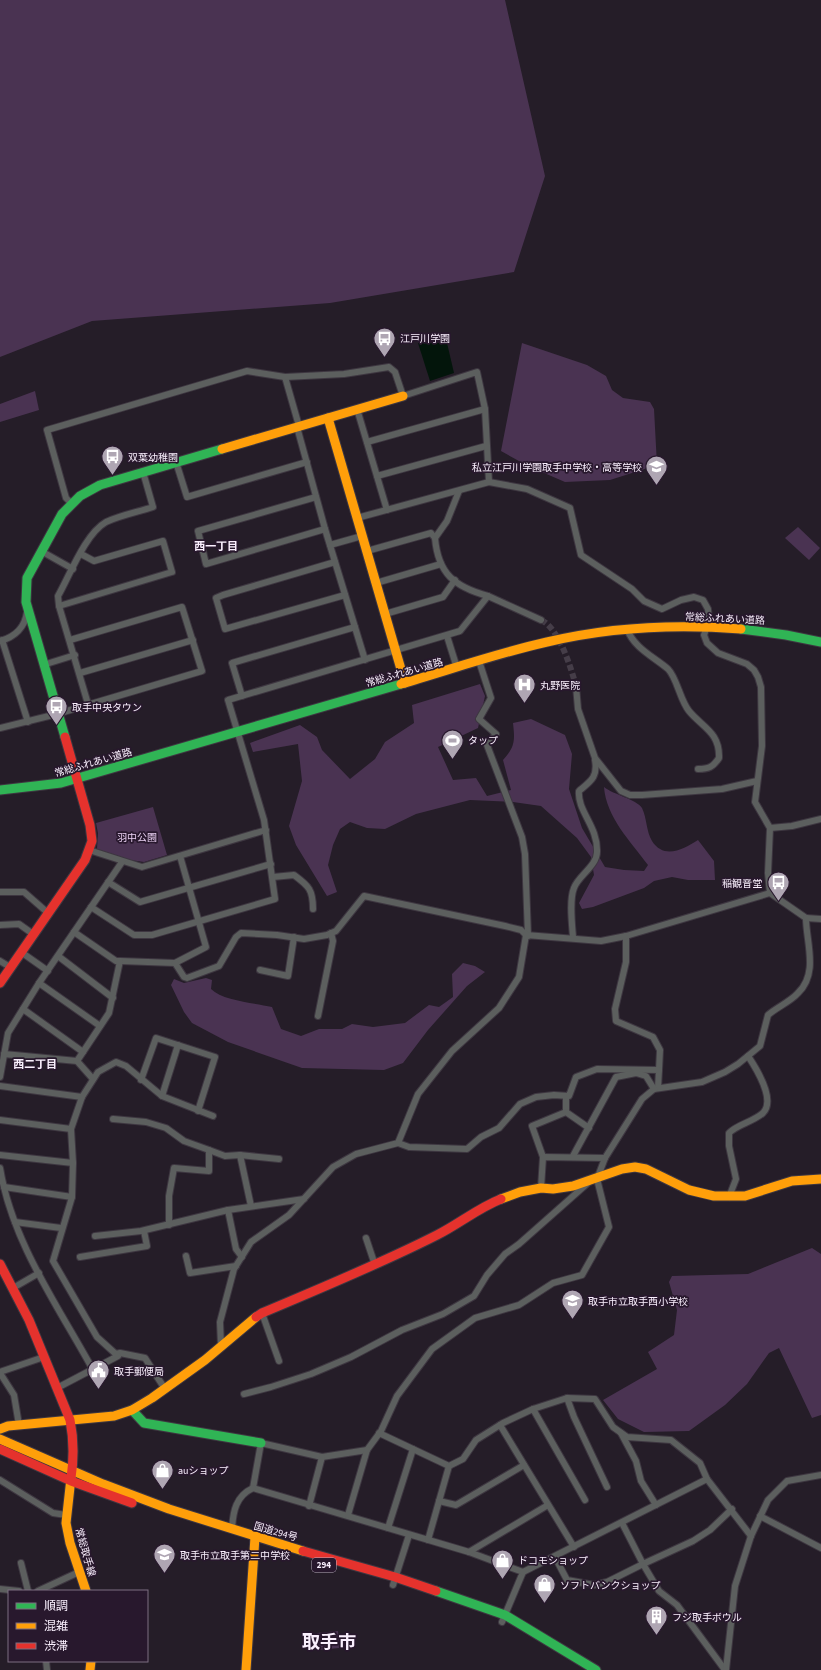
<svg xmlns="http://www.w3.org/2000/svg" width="821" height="1670" viewBox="0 0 821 1670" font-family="'Source Sans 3','Noto Sans JP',sans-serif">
<rect width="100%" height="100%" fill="#251d28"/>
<!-- green -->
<g fill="#4a3352">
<polygon points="0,0 505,0 545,176 514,272 330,303 92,321 0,357"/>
<polygon points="522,343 587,365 606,376 612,390 623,398 650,402 654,409 657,465 610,480 565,482 528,466 501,451"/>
<polygon points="35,391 39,410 0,422 0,404"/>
<polygon points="798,527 820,548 809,560 785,538"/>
<path d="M480 684 485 696 478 728 438 747 453 780 476 778 487 796 511 790 503 760C515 747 515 741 513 723L531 719 565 735 572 754 569 789 582 828 605 867 624 870 644 871 648 865C631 842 606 817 604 787 614 795 636 799 642 808 647 818 646 831 652 841 664 860 684 849 698 840L714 861 715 880H688L672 877 654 881 644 888 593 907 582 909 579 903 594 875 591 857 577 838 541 806 513 802 470 800 416 814 385 829 367 828 350 822 340 829 333 845 328 865 337 892 327 896 296 845 289 826 302 781 298 744 253 752 250 743 300 725 317 737 322 750 350 779 375 759 385 742 414 723 412 705Z"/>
<polygon points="153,807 167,855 144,862 130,860 97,849 98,833 96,823"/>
<path d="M463 963 475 966 485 972 467 986 428 1030 403 1063 384 1070 302 1068 228 1042 192 1023 184 1012 171 985 174 979 184 983 206 978 212 980 211 989C223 1001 255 1003 272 1007L281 1029 301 1036 319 1029H342L352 1024 373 1027 405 1023 429 1005 439 1007 453 997 452 974Z"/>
<polygon points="812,1248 821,1254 821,1415 812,1418 779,1348 769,1353 747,1384 725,1405 689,1431 644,1432 618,1419 603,1400 657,1369 648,1352 674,1335 677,1310 669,1282 672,1276 748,1274"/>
<polygon points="338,1631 339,1648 318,1650 317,1633"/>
</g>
<!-- water -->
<polygon fill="#03150b" points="418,343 447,343 454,373 430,381"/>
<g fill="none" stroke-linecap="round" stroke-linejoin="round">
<!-- street-tunnel -->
<path stroke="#453d48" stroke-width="6" stroke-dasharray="6 3" stroke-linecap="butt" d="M541 620C559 628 571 668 576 686"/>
<defs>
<g id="street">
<polyline points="285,377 299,426"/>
<polyline points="357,409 387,510"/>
<polyline points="297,427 325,529 365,660"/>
<polyline points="367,442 485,409"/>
<polyline points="176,462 187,497 307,462"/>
<polyline points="377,476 486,446"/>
<polyline points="316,497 198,531 206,564 325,529"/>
<polyline points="71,503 66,498 47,430 247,371 285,377 344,374 389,367 395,372 403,396 477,372 485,409 489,482"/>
<path d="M357 518 489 482 527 489 570 508 581 555 632 589 644 601 662 609 681 600 694 597 703 600 708 609 709 620 704 635 707 643 718 653 747 664 754 670 758 677 761 687 762 746 755 802 770 828 768 873 770 893 806 918C806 942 819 973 798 993 790 1002 777 1007 768 1015L760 1046 738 1064 725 1072 702 1082 654 1089 642 1099 605 1158 597 1179 609 1227 582 1275 553 1283 519 1305 475 1318 432 1349 397 1396 381 1431 367 1450 322 1457 261 1443 253 1488 469 1552 523 1572 502 1622"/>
<polyline points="330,545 362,536"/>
<polyline points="41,551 73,569"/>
<polyline points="367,551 431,533 435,538"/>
<polyline points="335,562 223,595 216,598 225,629 345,595"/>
<polyline points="376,583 441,564"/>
<polyline points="488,596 541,620"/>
<polyline points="59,606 172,572 163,541 94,561 81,554"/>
<polyline points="385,614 443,597 455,580"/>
<path d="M627 629C634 648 654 657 668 669 677 678 680 700 689 711 702 727 720 732 719 758 713 767 709 769 698 769"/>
<polyline points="447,636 457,668"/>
<polyline points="2,640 28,722"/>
<path d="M0 641C15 637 25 627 27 612"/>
<polyline points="479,661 491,698 479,719 496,734 487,745 522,837 525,854 528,936"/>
<polyline points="43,665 75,655"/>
<polyline points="80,673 193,640"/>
<polyline points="576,686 578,709 595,758 621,791 630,795 642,795 722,789 757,781"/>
<polyline points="242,696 232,663 355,627"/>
<path d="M88 704 59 606 58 596C70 575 85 534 106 522 121 515 138 512 153 507L143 472"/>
<polyline points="0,728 57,714 202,671 182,607 70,640"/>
<polyline points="770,828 792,826 821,819"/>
<polyline points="89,850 142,867 266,830"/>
<path d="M273 877 294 875C309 886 313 890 313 909"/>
<polyline points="108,882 140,902 271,864"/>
<polyline points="0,892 24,892 48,913"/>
<path d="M91 907 134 935H152L275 899 264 820 228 700 460 631 488 596C455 587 438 574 435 538L447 521 459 491"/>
<polyline points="806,918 821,919"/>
<polyline points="0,925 19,924 33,934"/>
<polyline points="74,932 116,961 120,961 175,963 206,947 180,856"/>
<polyline points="626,936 626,962 615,1009 616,1021 653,1037 660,1050 659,1070"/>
<path d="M573 937C572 924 569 900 574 888 578 876 597 866 597 852 598 826 577 811 579 791 591 781 598 777 595 760"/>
<polyline points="21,952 48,971"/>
<polyline points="58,956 113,998"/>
<polyline points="0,961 10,967"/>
<polyline points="175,963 184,977 187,978 219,966 236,937 241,933 277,935 304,939 327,935 336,931 364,896 505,926 521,930 526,935"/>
<polyline points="260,970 288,976 294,937"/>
<polyline points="39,983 100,1026"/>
<polyline points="23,1009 83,1052"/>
<polyline points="318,1016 333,941 331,933"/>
<polyline points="4,1054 77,1061 93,1079"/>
<polyline points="77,1061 109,1013 120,961"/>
<polyline points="0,1077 8,1033 39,983 122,862"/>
<polyline points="141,1080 156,1038 215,1057 198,1111"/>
<polyline points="0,1086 82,1097"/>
<polyline points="162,1096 178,1045"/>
<polyline points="566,1112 566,1096"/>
<polyline points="113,1119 146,1122 166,1128 184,1141 209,1150 209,1171 174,1168 169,1196 169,1225"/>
<polyline points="0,1120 71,1129"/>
<polyline points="398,1143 409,1147 467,1149 481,1137 499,1128 520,1104 536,1097 554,1095 569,1096 576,1077 597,1069 659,1070 658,1088"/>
<polyline points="209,1150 225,1156 240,1155 279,1159"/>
<polyline points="0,1155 73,1163"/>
<polyline points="240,1155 251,1206"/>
<polyline points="573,1156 616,1077 636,1073 646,1076 654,1089"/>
<polyline points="543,1157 532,1126 566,1112 589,1128"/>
<path d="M0 1168C12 1242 58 1306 93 1370"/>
<polyline points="4,1187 72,1197"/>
<polyline points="541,1188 543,1157 605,1158"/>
<path d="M729 1197 736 1179 729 1146V1133C738 1124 753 1122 763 1113 776 1100 756 1068 748 1056"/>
<polyline points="228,1210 304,1199"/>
<polyline points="15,1222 61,1228"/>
<polyline points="95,1236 141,1231 228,1210 236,1249 242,1257"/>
<polyline points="366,1238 375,1265"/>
<polyline points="186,1256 190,1273 236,1266"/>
<polyline points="80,1257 147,1246 144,1231"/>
<polyline points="13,1288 39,1273"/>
<polyline points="262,1313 279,1361"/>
<polyline points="221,1346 220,1322 234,1269 251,1242 289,1215 333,1167 356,1154 398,1143 418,1094 452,1051 499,1008 519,977 526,935 601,941 626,936 770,893"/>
<polyline points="116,1354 120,1353 145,1358 165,1389"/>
<polyline points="0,1372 44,1357"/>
<polyline points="0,1373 14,1395 19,1425"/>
<polyline points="57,1388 118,1356 97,1337 53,1261 72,1197 73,1163 71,1129 82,1097 98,1072 116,1062 126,1066 162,1096 213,1116"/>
<polyline points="244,1394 271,1387 311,1374 351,1357 402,1330 443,1314 474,1296 487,1275 505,1254 519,1244 589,1182"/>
<polyline points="567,1398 574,1417 607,1487"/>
<polyline points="533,1409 585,1500"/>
<polyline points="500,1425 574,1547"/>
<polyline points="379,1433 449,1466 463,1459 476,1440 503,1423 533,1409 567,1398 595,1399 613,1427 627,1437 671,1440 700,1463 707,1479 751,1536"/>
<polyline points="621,1433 636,1461 641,1481 656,1505"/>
<polyline points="0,1480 53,1513 66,1515"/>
<polyline points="439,1501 456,1505 524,1465"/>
<polyline points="309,1506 322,1457"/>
<polyline points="348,1515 367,1450"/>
<polyline points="760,1516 821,1548"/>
<polyline points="622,1523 643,1564 693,1541 710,1530 732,1509"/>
<polyline points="388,1528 413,1449"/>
<path d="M232 1529C233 1511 236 1496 253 1488"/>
<polyline points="428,1540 449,1466"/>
<polyline points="469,1552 548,1505"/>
<polyline points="555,1557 567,1580 594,1585 607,1582 643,1564 659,1591 677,1605 725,1670"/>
<polyline points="21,1563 28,1591"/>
<polyline points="523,1572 707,1479"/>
<polyline points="393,1585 409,1535"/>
<polyline points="0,1589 19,1591"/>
<polyline points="38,1591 79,1572"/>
<polyline points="46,1661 47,1670"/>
<polyline points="726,1670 735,1586 751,1536 768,1500 787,1481 821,1475"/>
</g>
<g id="fast">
<polyline points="741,629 786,635 821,642"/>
<polyline points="65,737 26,602 27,578 62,514 80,496 100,485 222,449"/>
<polyline points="0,790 61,783 401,684"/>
<polyline points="132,1410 144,1423 261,1443"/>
<polyline points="436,1591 505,1615 596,1670"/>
</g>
<g id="slow">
<polyline points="328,418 405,683"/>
<polyline points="222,449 403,396"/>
<path d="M401 684C449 670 498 653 547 642 610 627 677 624 741 629"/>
<polyline points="501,1199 520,1192 541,1188 553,1189 573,1186 622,1169 635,1167 646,1169 689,1190 714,1196 745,1196 792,1181 821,1179"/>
<polyline points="0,1429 8,1426 114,1416 132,1410 152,1398 205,1360 256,1317"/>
<polyline points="0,1439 103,1484 169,1509 303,1551"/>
<polyline points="71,1478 66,1523 70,1543 86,1591"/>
<polyline points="90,1670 91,1661"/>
<polyline points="246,1670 255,1537"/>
</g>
<g id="jam">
<polyline points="0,983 85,860 92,841 90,825 65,737"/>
<path d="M0 1264 29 1320 70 1420C74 1440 74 1458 71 1478"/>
<path d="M256 1317 262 1313C321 1288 380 1264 437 1235 459 1224 478 1208 501 1199"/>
<polyline points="0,1449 71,1481 132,1503"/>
<polyline points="303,1551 395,1577 436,1591"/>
</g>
</defs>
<!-- street casing -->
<use href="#street" stroke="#3e3741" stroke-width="8"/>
<!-- fast casing -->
<use href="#fast" stroke="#3e3741" stroke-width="11"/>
<!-- slow casing -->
<use href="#slow" stroke="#3e3741" stroke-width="11"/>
<!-- jam casing -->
<use href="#jam" stroke="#3e3741" stroke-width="11"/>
<!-- street -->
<use href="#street" stroke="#5c5f5e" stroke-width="6"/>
<!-- fast -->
<use href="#fast" stroke="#30b455" stroke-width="9"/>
<!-- slow -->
<use href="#slow" stroke="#ff9f0a" stroke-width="9"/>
<!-- jam -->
<use href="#jam" stroke="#e5322d" stroke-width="9"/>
</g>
<!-- icons -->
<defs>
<symbol id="bus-pin" viewBox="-11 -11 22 30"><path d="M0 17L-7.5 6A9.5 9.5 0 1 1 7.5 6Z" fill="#afa6b3" stroke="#28182d"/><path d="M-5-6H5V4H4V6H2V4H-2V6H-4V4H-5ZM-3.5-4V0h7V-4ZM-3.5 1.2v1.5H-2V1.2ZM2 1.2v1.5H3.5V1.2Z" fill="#fff"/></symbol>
<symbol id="school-pin" viewBox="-11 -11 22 30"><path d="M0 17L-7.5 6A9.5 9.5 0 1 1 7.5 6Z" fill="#afa6b3" stroke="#28182d"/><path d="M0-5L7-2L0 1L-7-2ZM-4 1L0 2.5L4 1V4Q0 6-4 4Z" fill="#fff"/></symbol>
<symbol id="hospital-pin" viewBox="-11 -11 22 30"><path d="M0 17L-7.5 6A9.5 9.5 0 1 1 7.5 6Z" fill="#afa6b3" stroke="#28182d"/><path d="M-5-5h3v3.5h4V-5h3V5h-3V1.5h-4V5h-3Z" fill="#fff"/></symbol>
<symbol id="stadium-pin" viewBox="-11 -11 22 30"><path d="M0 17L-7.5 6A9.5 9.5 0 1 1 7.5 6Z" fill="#afa6b3" stroke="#28182d"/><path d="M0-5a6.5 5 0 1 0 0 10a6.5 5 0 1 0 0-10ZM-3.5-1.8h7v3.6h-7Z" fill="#fff"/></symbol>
<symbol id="civic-pin" viewBox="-11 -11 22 30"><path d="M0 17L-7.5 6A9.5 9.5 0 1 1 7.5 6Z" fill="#afa6b3" stroke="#28182d"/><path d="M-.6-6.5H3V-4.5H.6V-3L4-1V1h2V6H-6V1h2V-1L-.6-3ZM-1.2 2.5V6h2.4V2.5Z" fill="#fff"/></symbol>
<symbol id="shop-pin" viewBox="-11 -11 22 30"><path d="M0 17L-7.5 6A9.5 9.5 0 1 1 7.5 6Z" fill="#afa6b3" stroke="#28182d"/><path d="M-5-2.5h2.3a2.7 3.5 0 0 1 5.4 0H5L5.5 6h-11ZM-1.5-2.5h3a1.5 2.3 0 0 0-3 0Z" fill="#fff"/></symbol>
<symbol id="building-pin" viewBox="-11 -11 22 30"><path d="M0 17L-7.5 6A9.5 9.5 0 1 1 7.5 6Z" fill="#afa6b3" stroke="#28182d"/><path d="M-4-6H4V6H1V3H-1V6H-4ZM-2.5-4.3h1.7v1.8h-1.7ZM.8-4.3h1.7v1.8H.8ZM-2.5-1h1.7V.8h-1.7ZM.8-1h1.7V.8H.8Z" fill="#fff"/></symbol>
</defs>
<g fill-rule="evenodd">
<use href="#bus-pin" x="372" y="326" width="25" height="34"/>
<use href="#bus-pin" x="100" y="444" width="25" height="34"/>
<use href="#school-pin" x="644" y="454" width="25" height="34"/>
<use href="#hospital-pin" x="512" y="672" width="25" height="34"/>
<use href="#bus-pin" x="44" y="694" width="25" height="34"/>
<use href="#stadium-pin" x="440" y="728" width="25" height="34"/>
<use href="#bus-pin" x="766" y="870" width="25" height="34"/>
<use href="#school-pin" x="560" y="1288" width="25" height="34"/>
<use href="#civic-pin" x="86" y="1358" width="25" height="34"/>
<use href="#shop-pin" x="150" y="1458" width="25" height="34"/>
<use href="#school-pin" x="152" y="1542" width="25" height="34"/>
<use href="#shop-pin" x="490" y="1548" width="25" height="34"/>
<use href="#shop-pin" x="532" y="1572" width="25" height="34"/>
<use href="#building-pin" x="644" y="1604" width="25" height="34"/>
</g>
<g text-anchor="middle" stroke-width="3.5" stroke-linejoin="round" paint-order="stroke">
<!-- shield labels -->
<rect fill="#28182d" stroke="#bbafbf" stroke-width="1" x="312" y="1558" width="24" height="14" rx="3"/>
<g font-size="9" font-weight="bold" fill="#faf0fe">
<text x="324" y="1568">294</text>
</g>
<!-- poi labels -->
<g font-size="10" fill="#faf0fe" stroke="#28182d" text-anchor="start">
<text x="400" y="342">江戸川学園</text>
<text x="128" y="461">双葉幼稚園</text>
<text x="642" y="471" text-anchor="end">私立江戸川学園取手中学校・高等学校</text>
<text x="540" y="689">丸野医院</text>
<text x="72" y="711">取手中央タウン</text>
<text x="468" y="744">タップ</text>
<text x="762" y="887" text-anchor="end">稲観音堂</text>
<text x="588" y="1305">取手市立取手西小学校</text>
<text x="114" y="1375">取手郵便局</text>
<text x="178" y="1474">auショップ</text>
<text x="180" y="1559">取手市立取手第二中学校</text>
<text x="518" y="1564">ドコモショップ</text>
<text x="560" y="1589">ソフトバンクショップ</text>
<text x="672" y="1621">フジ取手ボウル</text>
</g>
<!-- street labels -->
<g font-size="10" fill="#faf0fe" stroke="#28182d">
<text transform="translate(725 618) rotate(3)" y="4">常総ふれあい道路</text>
<text transform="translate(404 672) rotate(-16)" y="4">常総ふれあい道路</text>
<text transform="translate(93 762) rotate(-16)" y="4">常総ふれあい道路</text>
<text transform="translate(276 1531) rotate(16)" y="4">国道294号</text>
<text transform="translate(86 1552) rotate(74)" y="4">常総取手線</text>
</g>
<!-- park labels -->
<g font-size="10" fill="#ead1f3" stroke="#28182d">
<text x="137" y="841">羽中公園</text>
</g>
<!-- neighbourhood labels -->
<g font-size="11" font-weight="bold" fill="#faf0fe" stroke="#28182d">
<text x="216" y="550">西一丁目</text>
<text x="35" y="1068">西二丁目</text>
</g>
<!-- town labels -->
<g font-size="18" font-weight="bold" fill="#faf0fe" stroke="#28182d">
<text x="329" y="1648">取手市</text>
</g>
</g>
<!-- legend -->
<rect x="8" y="1590" width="140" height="72" fill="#28182d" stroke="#7c6e81"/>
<rect x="16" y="1603" width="20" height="6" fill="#30b455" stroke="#7c6e81"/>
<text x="44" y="1610" font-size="12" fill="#faf0fe">順調</text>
<rect x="16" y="1623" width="20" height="6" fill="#ff9f0a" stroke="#7c6e81"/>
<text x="44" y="1630" font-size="12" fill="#faf0fe">混雑</text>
<rect x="16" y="1643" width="20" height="6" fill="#e5322d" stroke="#7c6e81"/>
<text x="44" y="1650" font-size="12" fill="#faf0fe">渋滞</text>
</svg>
